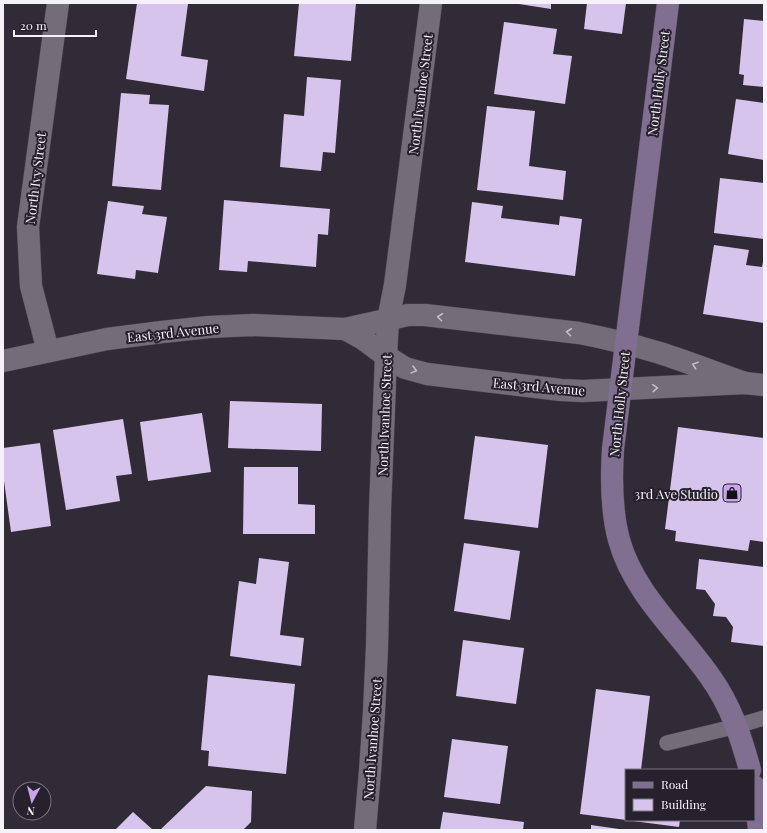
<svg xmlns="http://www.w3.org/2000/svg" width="767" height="833" font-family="'Playfair Display',serif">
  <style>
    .building { fill: #d7c4ec }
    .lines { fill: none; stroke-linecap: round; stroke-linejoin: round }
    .lane-casing { stroke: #4e4953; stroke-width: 16 }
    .street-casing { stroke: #4e4953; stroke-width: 23 }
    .secondary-casing { stroke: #4e4953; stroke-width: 23 }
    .lane { stroke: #736d7a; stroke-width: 15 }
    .street { stroke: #736d7a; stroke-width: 22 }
    .secondary { stroke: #806f91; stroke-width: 22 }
    .oneway { stroke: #c1bdc6 }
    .labels { text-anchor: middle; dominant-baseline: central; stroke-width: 4; stroke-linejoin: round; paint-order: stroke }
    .street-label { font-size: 13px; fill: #f5f2f9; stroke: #27212d }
    .poi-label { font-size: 13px; fill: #f5f2f9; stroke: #27212d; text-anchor: end }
  </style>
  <rect width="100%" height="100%" fill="#312b37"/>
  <g class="building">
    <polygon points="137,3 188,4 181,56 208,60 204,91 126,79"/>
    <polygon points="299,3 356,3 351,61 294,56"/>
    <polygon points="519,3 551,3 551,9 519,4"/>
    <polygon points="587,3 626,3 622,34 584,29"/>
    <polygon points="744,19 764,21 764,87 743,85 744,75 739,74"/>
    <polygon points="504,22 557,29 553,54 572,56 565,104 494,94"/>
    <polygon points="307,77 341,80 335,153 323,152 321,171 280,167 284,114 304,116"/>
    <polygon points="121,93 150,95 149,104 169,105 161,190 112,186"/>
    <polygon points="736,99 764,103 764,160 728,154"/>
    <polygon points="487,106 535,111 529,166 566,171 563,200 477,190"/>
    <polygon points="720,178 764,183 764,239 714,233"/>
    <polygon points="224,200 330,209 328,235 318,234 316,267 248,261 247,272 219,270"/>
    <polygon points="108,201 144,206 142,214 167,217 158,273 136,270 135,279 97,274"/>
    <polygon points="472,202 503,206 501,218 559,225 560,216 582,219 575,276 465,262"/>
    <polygon points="714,245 749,250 746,265 762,267 763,262 764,262 764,323 703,314"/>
    <polygon points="230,401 322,404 321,451 228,448"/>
    <polygon points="202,413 211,472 148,481 140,422"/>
    <polygon points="123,419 132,474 116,476 120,501 66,510 53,430"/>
    <polygon points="678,427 764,438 764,542 750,540 748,551 675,541 676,531 665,529"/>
    <polygon points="475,436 548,445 538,528 464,519"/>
    <polygon points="40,443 51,526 11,532 4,481 3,482 3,448"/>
    <polygon points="244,467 298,467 298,504 315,505 315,534 243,534"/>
    <polygon points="464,543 520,551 510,620 454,611"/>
    <polygon points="259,558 289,562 280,635 304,638 301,666 230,656 239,581 256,584"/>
    <polygon points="699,559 764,567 764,646 731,642 733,627 726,617 713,616 715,604 705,590 696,589"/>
    <polygon points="463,640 524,648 516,704 456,696"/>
    <polygon points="208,675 295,684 286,774 208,766 209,751 201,750"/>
    <polygon points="596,689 650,696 641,770 626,770 626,820 580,814"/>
    <polygon points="452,739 508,746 500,804 444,797"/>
    <polygon points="206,786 252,791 251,822 243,830 160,830"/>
    <polygon points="133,812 153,830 115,830"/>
    <polygon points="443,812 524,822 523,830 440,830"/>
    <polygon points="633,820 680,820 679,827 633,821"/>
    <polygon points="591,825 619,829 619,830 591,830"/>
  </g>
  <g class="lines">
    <g class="lane-casing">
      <polyline id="lane" points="667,743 737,726 764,718"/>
    </g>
    <g class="street-casing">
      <g id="street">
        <polyline points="345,329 363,339 386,356 405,368 427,374 561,390 583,391 745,383 764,385"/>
        <polyline points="48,351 31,286 28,227 58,3"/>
        <path d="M 3,361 L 107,339 L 162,332 L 209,327 L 253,325 L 345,329 L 408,315 L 425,315 L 579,333 C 606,338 633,345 660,353 C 688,362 716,373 745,383"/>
        <polyline points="365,830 370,771 374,712 377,647 380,510 386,356 388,320 395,285 431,3"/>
      </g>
    </g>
    <g class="secondary-casing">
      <g id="secondary">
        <path d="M 668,3 L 613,449 C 611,480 611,510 619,540 C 634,594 680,633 711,678 C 731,706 741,737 750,770"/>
        <polyline points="754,786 756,799 759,830"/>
      </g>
    </g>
    <use href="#lane" class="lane"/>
    <use href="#street" class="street"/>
    <use href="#secondary" class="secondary"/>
  </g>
  <defs><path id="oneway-chevron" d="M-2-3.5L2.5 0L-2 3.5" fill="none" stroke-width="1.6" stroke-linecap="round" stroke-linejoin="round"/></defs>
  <g class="oneway">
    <use href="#oneway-chevron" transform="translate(440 317) rotate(-173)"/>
    <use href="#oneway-chevron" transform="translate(569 332) rotate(-173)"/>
    <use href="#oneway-chevron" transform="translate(695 365) rotate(-161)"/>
    <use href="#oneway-chevron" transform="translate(414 370) rotate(15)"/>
    <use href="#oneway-chevron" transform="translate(655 388) rotate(-3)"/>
  </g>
  <defs>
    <g id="shop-square" transform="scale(1)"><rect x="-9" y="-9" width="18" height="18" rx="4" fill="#c9a5ee" stroke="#27212d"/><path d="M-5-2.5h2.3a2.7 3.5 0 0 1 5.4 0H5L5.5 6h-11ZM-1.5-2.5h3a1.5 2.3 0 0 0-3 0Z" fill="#111"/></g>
  </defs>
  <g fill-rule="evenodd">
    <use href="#shop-square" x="732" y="493"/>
  </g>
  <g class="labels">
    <g class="street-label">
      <text transform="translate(658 83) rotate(-83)">North Holly Street</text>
      <text transform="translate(420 94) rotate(-83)">North Ivanhoe Street</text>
      <text transform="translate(35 178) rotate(-83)">North Ivy Street</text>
      <text transform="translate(173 332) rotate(-6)">East 3rd Avenue</text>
      <text transform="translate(539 386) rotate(5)">East 3rd Avenue</text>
      <text transform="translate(619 404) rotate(-84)">North Holly Street</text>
      <text transform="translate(384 415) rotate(-88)">North Ivanhoe Street</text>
      <text transform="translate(372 739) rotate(-86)">North Ivanhoe Street</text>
    </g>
    <g class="poi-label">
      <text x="718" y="493">3rd Ave Studio</text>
    </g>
  </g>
  <rect width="767" height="833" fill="none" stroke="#f5f2f9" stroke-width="8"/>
  <rect x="625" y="769" width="130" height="52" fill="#27212d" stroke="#79757f"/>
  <rect x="633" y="782" width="20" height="6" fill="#806f91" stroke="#79757f"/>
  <text x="661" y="789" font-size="12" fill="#f5f2f9">Road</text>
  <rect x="633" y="799" width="20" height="12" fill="#d7c4ec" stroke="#79757f"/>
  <text x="661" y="809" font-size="12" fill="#f5f2f9">Building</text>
  <g transform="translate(32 801) rotate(187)"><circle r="19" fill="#27212d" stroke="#79757f"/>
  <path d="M0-3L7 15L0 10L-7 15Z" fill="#c9a5ee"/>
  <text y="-6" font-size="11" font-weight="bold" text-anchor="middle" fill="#f5f2f9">N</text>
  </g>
  <path d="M14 30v6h82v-6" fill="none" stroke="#f5f2f9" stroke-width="2"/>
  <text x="20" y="30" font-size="12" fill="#f5f2f9" stroke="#27212d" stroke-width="3" paint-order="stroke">20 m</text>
</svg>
